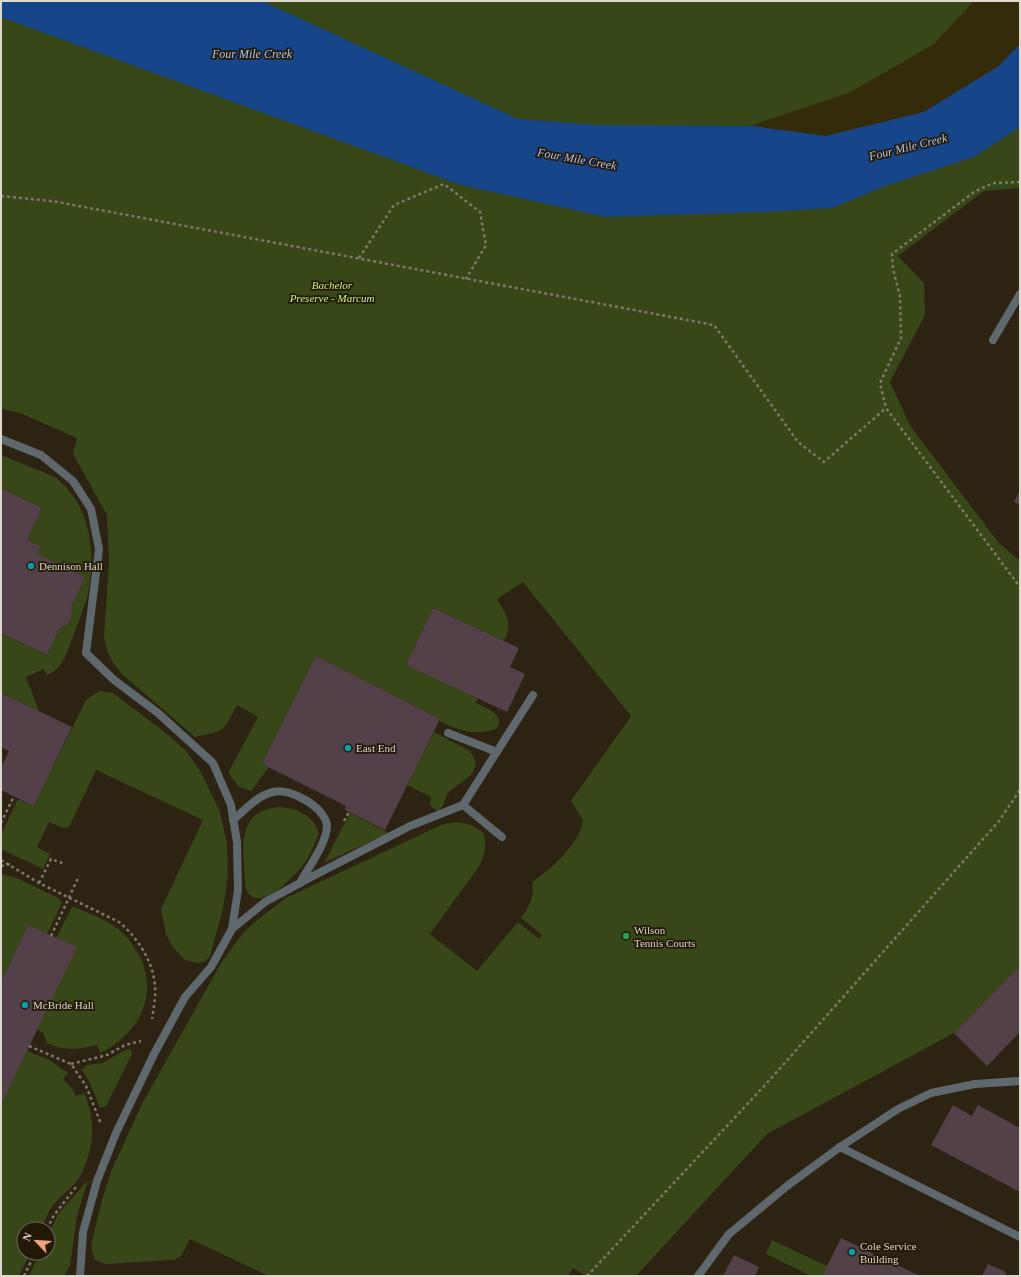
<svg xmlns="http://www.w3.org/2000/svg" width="1021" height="1277" font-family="Georgia,serif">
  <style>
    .green { fill: #374717 }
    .sand { fill: #332b0a }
    .water { fill: #17458a }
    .building { fill: #544049 }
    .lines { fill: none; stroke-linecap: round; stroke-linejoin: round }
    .path { stroke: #7f7769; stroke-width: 2.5; stroke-dasharray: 3 3; stroke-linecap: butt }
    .service { stroke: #5f686d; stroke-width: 8 }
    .culture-dot { fill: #0f9aa8; stroke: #231909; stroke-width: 1.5 }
    .leisure-dot { fill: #2e9e5b; stroke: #231909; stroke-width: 1.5 }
    .labels { text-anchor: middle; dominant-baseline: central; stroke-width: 3.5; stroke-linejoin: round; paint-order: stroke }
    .park-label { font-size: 11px; font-style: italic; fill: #caf57d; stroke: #231909 }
    .poi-label { font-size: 11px; fill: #dfd8ce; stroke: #231909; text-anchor: start }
    .water-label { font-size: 12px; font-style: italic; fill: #adc7ee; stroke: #231909 }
  </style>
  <rect width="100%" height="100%" fill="#2c2313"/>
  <g class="green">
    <path d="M 1,1 L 1020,1 L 1020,188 L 984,191 L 898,256 L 924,283 L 925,315 L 890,382 L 911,427 L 999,543 L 1020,561 L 1020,966 L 954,1033 L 767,1134 L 636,1276 L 586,1276 L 573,1268 L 568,1276 L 269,1276 L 190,1239 L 181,1256 L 174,1260 L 105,1264 L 94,1259 L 91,1245 L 102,1200 L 112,1169 L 142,1104 L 220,965 L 234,945 L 245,931 L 261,917 L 286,898 L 441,825 C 456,820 473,822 484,834 C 487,846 484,857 478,868 L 430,934 L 477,971 L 518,922 L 539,939 L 542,935 L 521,918 C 529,907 535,895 532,882 C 551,870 580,843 583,820 L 571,801 L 631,716 L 523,582 L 497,599 C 507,616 513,622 504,641 L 433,608 L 406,665 L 478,698 L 476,703 C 486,708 507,715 496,729 C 474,736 459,731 440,721 L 440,719 L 316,656 L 269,767 L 251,791 L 239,787 L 229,774 L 229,771 L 258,717 L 237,705 C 222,733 226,730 195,737 L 122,674 L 114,664 L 107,651 L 104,638 L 109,561 L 107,515 L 73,454 L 77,438 L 20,413 L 1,409 Z"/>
    <path d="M 1,455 L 55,477 C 89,503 96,548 89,588 C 87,603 79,619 74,634 C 68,649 64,669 47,675 L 44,669 L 26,677 L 39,711 L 1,693 L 1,633 L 47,655 L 60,628 L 68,624 L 72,615 L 71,606 L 37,554 L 41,546 L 27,540 L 42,508 L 1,488 Z"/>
    <polygon points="99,691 113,693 166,733 187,752 201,772 220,812 227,844 228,875 223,909 210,956 205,961 198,963 185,960 172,946 166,934 161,909 203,820 96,770 69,827 63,828 49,822 37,847 50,854 43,869 1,849 1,835 18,799 34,806 86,700"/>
    <path d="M 434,732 L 470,751 L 476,762 C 475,778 459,782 449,792 C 443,798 446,807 437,811 L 430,805 L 431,797 L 407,785 Z"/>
    <path d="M 279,807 C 297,808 313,815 319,833 C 316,841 309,857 304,864 C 294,876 257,918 245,887 C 245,854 232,811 279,807 Z"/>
    <polygon points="350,813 389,833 324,863"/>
    <polygon points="1,874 17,878 58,898 62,903 47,934 28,925 2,980"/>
    <path d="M 72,907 L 75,907 C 90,914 111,921 123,933 C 130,939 134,948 139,955 C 160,995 138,1035 100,1053 L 97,1045 C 78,1050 64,1051 47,1043 L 44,1034 L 37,1029 L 56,938 Z"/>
    <polygon points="127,1049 131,1050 132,1054 106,1106 100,1108 90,1083 82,1070 87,1065 103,1063"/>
    <path d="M 27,1051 L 48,1059 L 68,1073 L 63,1079 L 72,1089 L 76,1096 L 84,1093 C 97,1121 94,1151 79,1178 C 72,1189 59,1196 52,1207 C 47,1213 45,1222 41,1229 L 24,1229 L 24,1253 L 30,1253 L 19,1276 L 1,1276 L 1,1105 Z"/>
    <polygon points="88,1180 77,1216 70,1266 64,1276 29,1276 40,1253 48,1253 48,1236 58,1214"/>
    <polygon points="772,1240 827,1266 822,1276 811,1276 766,1254"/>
  </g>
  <polygon class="sand" points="974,1 1020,1 1020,44 999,66 924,112 826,136 750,126 849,93 934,44"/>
  <polygon class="water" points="1,1 262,1 518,119 597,125 750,126 826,136 924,112 999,66 1020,44 1020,127 974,157 888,185 832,208 763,212 606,217 461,185 1,17"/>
  <g class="building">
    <polygon points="3,489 42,508 27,540 41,546 37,554 85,577 71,606 72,615 68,624 60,628 47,655 1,633 1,493"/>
    <polygon points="1020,490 1020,505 1014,502"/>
    <polygon points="433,608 519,648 510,667 525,674 507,712 406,665"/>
    <polygon points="316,656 440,719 385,830 345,810 346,806 262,764"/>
    <polygon points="1,693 72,727 34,806 1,790 1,768 9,751 1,747"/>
    <polygon points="28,925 77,947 1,1105 1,982"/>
    <polygon points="1020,966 1020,1032 987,1066 954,1033"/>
    <polygon points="953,1105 972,1116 978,1105 1020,1128 1020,1192 931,1145"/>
    <polygon points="841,1238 920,1276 822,1276"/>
    <polygon points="734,1255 759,1267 755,1276 723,1276"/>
    <polygon points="988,1264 1006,1272 1005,1276 982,1276"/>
  </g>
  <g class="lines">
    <g class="path">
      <polyline points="1020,182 993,183 974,192 892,254 893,269 900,296 901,338 880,383 886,408 1020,587"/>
      <polyline points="1,196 52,201 714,325 798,442 824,462 886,408"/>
      <polyline points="359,258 394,205 444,184 480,212 486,245 466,279"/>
      <polyline points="344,821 349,812"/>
      <polyline points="1,823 14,796"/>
      <path d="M 1,860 L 39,883 L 119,922 C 135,935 151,958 154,979 C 157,992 154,1005 152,1019"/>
      <polyline points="1,866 10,864"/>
      <polyline points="39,883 51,859 65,864"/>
      <polyline points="51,936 79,876"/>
      <polyline points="29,1046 71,1064 86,1086 101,1124"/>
      <polyline points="71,1064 107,1055 125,1045 141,1041"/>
      <polyline points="47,1229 54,1215 76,1187"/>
      <polyline points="24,1276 35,1253"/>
      <polyline points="587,1276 767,1083 999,821 1020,790"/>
    </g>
    <g class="service">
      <polyline points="993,340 1020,294"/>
      <polyline points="1,439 41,455 73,481 91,509 99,549 86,653 114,680 158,713 213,763 231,805 237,842 238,890 232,929 211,967 185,997 154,1054 116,1133 97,1181 83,1232 80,1276"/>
      <polyline points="448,733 497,752"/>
      <polyline points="463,805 533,695"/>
      <path d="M 233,820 C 245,810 258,795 273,792 C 290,787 327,808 327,827 C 326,844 308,868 300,883"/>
      <polyline points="232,929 265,902 313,876 410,826 463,805 502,837"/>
      <polyline points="840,1147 1020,1237"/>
      <polyline points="698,1276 729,1234 787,1186 840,1147 898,1109 931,1093 975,1084 1020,1081"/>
    </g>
  </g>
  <g class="culture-dot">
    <circle cx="31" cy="566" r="4"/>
    <circle cx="348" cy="748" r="4"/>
    <circle cx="25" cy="1005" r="4"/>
    <circle cx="852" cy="1252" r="4"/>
  </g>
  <circle class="leisure-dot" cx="626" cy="936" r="4"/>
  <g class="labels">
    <g class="park-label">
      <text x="332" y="285">Bachelor<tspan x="332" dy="13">Preserve - Marcum</tspan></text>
    </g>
    <g class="poi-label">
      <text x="39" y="566">Dennison Hall</text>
      <text x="356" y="748">East End</text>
      <text x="634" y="930">Wilson<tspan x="634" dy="13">Tennis Courts</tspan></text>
      <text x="33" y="1005">McBride Hall</text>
      <text x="860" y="1246">Cole Service<tspan x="860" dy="13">Building</tspan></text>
    </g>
    <g class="water-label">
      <text x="252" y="54">Four Mile Creek</text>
      <text transform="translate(908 147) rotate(-14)">Four Mile Creek</text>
      <text transform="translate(577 159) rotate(10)">Four Mile Creek</text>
    </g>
  </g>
  <rect width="1021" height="1277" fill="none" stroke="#dfd8ce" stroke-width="4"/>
  <g transform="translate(36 1241) rotate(295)"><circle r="19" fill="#231909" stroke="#6e6558"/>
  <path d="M0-3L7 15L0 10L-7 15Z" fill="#f0a27a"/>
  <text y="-6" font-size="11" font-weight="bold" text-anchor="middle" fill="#dfd8ce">N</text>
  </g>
</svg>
